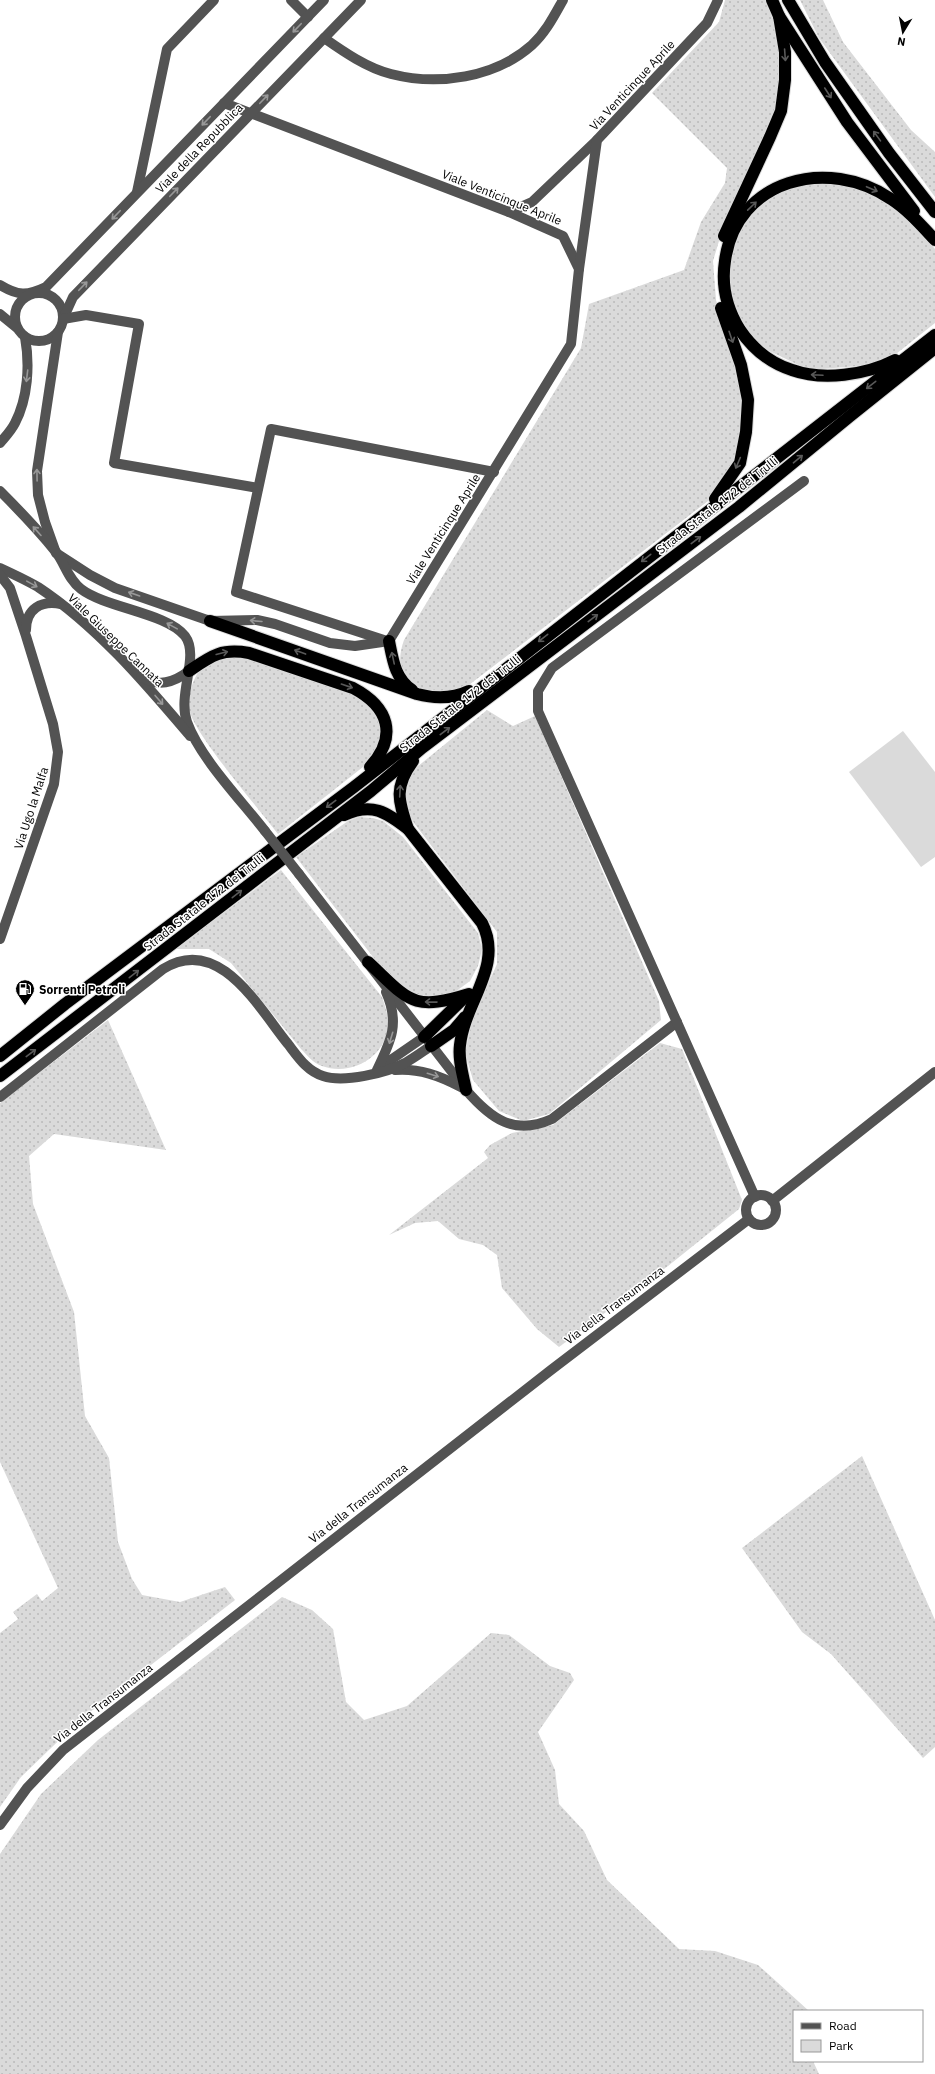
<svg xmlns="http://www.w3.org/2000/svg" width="935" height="2074" font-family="'IBM Plex Sans',sans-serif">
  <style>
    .grass { fill: url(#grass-dots) }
    .park { fill: #dadada }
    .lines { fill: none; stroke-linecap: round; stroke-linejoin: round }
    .highway-casing { stroke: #dbdbdb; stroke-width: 14 }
    .minor { stroke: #535353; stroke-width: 10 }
    .highway { stroke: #000; stroke-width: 12 }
    .minor-bridge { stroke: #535353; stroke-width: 10 }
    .oneway { stroke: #989898 }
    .oneway2 { stroke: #595959 }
    .labels { text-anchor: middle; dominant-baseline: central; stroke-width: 3; stroke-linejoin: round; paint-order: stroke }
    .street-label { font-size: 12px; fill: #000; stroke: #fff }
    .poi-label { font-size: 12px; font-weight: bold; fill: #000; stroke: #fff; text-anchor: start }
  </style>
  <defs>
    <pattern id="grass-dots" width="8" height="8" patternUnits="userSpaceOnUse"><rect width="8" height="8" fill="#dadada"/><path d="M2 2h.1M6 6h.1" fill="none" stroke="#b9b9b9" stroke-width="1.8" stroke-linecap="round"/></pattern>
  </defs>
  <rect width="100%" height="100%" fill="#fff"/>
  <g class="grass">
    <path d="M 725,0 L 765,0 L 775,23 L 783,71 L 775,117 L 722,231 L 713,261 L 716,300 L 745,398 L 744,436 L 734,469 L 712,498 L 465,688 C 459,690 451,694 444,693 C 409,692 392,673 404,640 L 581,348 L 589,304 L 684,270 L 701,222 L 725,183 L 727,168 L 652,93 L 719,22 Z"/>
    <polygon points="800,0 823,0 843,42 911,130 935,152 935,197 819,38"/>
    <polygon points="812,181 840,182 873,192 912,221 935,249 935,323 896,354 870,365 809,370 761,347 742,324 730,296 729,264 737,236 755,209 779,191"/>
    <path d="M 231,656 L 265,662 L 354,693 L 375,709 L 382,727 L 380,747 L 368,763 L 278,834 C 261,811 191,731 189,708 C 188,696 191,686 196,676 C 203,662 217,657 231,656 Z"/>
    <path d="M 487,710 L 513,726 L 535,716 L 659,1001 L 661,1020 L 549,1114 L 523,1121 L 499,1111 L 473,1080 L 465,1053 L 473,1017 L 497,964 L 497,932 L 414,823 C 402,802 402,786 417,767 Z"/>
    <polygon points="359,817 373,818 383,821 403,837 478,933 482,949 480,958 478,966 470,981 451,995 421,999 390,979 296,857 348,821"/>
    <path d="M 281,870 L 382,997 C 385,1006 388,1014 388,1023 C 388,1056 352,1077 322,1066 C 313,1063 307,1055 301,1049 L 231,963 L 209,949 L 175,949 Z"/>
    <polygon points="108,1020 166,1150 54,1134 29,1156 33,1204 74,1312 85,1416 109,1458 118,1542 132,1579 142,1595 180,1602 225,1587 235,1600 81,1719 21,1777 0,1807 0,1633 18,1619 13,1612 37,1594 42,1601 58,1588 0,1462 0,1103"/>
    <polygon points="660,1043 682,1049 742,1200 739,1209 668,1266 559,1347 537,1329 502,1288 497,1255 483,1245 459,1239 438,1221 415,1223 389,1235 488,1158 484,1152 490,1145 512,1133 553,1125"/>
    <polygon points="862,1456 935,1620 935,1747 923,1758 831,1654 802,1632 742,1548"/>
    <polygon points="282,1597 312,1610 333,1629 346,1702 364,1720 407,1706 491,1633 509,1635 550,1666 570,1673 574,1680 538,1732 555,1770 559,1804 584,1831 607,1880 679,1949 715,1951 758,1965 809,2011 794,2011 794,2061 813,2061 819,2074 0,2074 0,1854 41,1794 98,1740"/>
  </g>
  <polygon class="park" points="903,731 935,772 935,857 921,867 849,772"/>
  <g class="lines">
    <g class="highway-casing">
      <g id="highway">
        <polyline points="772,0 779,16 847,122 914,211"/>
        <polyline points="788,0 825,62 889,153 935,212"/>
        <polyline points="724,236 770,137 781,111 785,80 785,52 779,16"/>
        <path d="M 895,360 C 866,375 823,381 792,370 C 770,363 753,349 740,330 C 727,309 721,286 725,261 C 736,179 828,156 891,199 C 908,210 921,225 935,240"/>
        <polyline points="715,499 740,463 746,432 748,400 741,365 721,308"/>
        <path d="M 210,621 L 417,694 C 436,699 452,699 469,691"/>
        <path d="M 389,641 C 393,661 395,678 412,690"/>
        <path d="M 189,671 C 211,656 221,648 249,653 L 353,688 C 389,707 398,736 370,767"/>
        <path d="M 344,815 C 372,802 386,812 408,829 L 482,923 C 504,966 465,1001 460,1045 C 458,1060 463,1075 466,1090"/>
        <path d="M 408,829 C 398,800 394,787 413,761"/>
        <path d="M 368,962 C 409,1000 411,1012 469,994"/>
        <polyline points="424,1037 467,995"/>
        <polyline points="431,1046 454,1030 465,1017"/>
        <polyline points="0,1056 65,1004 354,787 935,335"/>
        <polyline points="0,1076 371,791 422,748 739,507 850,416 935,348"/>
      </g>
    </g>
    <g class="minor">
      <polyline points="291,0 308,17"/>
      <path d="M 324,38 C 344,52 367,68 391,74 C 438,86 495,78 532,45 C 546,32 554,16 563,0"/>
      <polyline points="224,103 509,212 563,236 579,269 571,344 389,641"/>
      <polyline points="137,192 167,49 214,0"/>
      <polyline points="509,212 532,202 597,140"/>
      <polyline points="579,269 597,140 707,23 718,0"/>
      <path d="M 0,285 C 18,296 27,296 46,287 L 324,0"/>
      <circle cx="39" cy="317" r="24"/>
      <polyline points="0,314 17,328"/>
      <polyline points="63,319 73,297 361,0"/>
      <polyline points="63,319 86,315 139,324 114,463 258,488"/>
      <polyline points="58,332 37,471 38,495 45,522 56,553 90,575 115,588 210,621 257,620 275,624 330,643 355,646 389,641"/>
      <path d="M 0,443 C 5,437 11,431 15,423 C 28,398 30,365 25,337"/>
      <path d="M 0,491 C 19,510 39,531 56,552 C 65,564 68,579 81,589 C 106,608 167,613 185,636 C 200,656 177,694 187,722 C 200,758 241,800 265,831"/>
      <path d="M 0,568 C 13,574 26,580 38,587 C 97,626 145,683 190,736"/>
      <polyline points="0,575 10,588 26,636 53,724 58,752 54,784 0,939"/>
      <path d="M 26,630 C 26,609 41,600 61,604"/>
      <polyline points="387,641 236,592 271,429 494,472"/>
      <path d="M 141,677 C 159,687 173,683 189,671"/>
      <path d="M 299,874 L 466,1090 C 491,1119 514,1136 552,1119 L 677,1022"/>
      <polyline points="379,1068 424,1037"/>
      <path d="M 377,1070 C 391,1041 400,1023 386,992"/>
      <path d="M 395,1070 C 419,1068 440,1076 461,1087"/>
      <path d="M 0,1097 L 163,969 C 219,934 258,1007 288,1044 C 298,1057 307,1071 323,1076 C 344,1083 386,1073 405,1063 C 414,1058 422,1052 431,1046"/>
      <circle cx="761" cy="1210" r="15"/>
      <polyline points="755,1197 538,711 538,691 552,668 804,481"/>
      <polyline points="772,1201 935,1072"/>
      <polyline points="0,1825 27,1788 63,1750 551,1370 749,1219"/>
    </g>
    <use href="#highway" class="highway"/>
    <polyline class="minor-bridge" points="265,831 299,874"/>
  </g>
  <defs><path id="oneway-shaft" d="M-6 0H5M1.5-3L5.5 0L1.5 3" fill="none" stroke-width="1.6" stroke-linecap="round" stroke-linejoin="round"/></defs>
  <g class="oneway">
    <use href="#oneway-shaft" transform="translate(297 28) rotate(134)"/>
    <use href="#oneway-shaft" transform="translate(264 99) rotate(-46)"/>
    <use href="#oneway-shaft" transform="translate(206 121) rotate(134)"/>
    <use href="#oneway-shaft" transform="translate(174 192) rotate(-46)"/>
    <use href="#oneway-shaft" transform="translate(116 215) rotate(134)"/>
    <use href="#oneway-shaft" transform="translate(83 286) rotate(-46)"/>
    <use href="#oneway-shaft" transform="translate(27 376) rotate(97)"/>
    <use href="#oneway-shaft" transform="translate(37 475) rotate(-91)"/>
    <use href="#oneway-shaft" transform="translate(37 531) rotate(-132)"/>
    <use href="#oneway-shaft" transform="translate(32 584) rotate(29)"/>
    <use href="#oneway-shaft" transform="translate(134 594) rotate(-161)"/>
    <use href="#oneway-shaft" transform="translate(256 621) rotate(-175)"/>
    <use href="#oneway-shaft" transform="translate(172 626) rotate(-151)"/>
    <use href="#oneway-shaft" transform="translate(159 700) rotate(49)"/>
    <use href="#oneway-shaft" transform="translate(391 1038) rotate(107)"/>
    <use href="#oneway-shaft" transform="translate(433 1075) rotate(17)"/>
  </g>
  <g class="oneway2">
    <use href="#oneway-shaft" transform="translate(785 55) rotate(86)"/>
    <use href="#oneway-shaft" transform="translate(828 93) rotate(57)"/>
    <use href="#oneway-shaft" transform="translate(877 136) rotate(-126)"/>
    <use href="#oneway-shaft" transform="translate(872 189) rotate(23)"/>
    <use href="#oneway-shaft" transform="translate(752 206) rotate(-44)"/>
    <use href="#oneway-shaft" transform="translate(731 337) rotate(71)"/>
    <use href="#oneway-shaft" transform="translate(817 375) rotate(-177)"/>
    <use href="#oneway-shaft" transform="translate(871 385) rotate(142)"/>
    <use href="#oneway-shaft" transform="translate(798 459) rotate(-40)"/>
    <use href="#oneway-shaft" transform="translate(738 463) rotate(113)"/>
    <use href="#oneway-shaft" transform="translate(696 540) rotate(-37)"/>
    <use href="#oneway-shaft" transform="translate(646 558) rotate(142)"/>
    <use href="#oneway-shaft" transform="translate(593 618) rotate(-37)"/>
    <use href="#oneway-shaft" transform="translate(543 638) rotate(142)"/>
    <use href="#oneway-shaft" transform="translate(300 652) rotate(-160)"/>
    <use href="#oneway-shaft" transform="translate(222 653) rotate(-14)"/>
    <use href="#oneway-shaft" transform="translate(393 658) rotate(-102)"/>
    <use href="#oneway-shaft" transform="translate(347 686) rotate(19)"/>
    <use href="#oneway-shaft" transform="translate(445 731) rotate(-37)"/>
    <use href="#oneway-shaft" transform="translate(400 791) rotate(-87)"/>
    <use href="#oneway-shaft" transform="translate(331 804) rotate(143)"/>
    <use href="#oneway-shaft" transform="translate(237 894) rotate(-38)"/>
    <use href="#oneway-shaft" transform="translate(134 974) rotate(-38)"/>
    <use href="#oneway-shaft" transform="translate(431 1002) rotate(-179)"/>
    <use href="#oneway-shaft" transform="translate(31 1053) rotate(-37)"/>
  </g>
  <defs>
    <g id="fuel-pin" transform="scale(1)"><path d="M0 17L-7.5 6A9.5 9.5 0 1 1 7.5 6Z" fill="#000" stroke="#fff"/><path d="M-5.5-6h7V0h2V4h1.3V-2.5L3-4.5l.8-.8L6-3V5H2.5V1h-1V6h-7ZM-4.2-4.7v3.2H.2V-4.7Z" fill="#fff"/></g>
  </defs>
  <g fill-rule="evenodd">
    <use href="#fuel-pin" x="25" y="989"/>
  </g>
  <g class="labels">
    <g class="street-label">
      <text transform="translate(632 85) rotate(-47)">Via Venticinque Aprile</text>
      <text transform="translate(199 148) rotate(-46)">Viale della Repubblica</text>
      <text transform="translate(502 197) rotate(22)">Viale Venticinque Aprile</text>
      <text transform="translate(717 505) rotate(-38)">Strada Statale 172 dei Trulli</text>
      <text transform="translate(443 529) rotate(-58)">Viale Venticinque Aprile</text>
      <text transform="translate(116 640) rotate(44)">Viale Giuseppe Cannata</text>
      <text transform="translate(460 703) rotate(-38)">Strada Statale 172 dei Trulli</text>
      <text transform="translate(31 808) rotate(-72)">Via Ugo la Malfa</text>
      <text transform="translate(204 902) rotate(-38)">Strada Statale 172 dei Trulli</text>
      <text transform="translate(614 1305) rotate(-37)">Via della Transumanza</text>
      <text transform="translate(358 1503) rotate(-38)">Via della Transumanza</text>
      <text transform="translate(103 1703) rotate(-38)">Via della Transumanza</text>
    </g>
    <g class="poi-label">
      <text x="39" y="989">Sorrenti Petroli</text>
    </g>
  </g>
  <rect x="793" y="2010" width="130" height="52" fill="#ffffff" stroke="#999999"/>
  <rect x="801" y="2023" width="20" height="6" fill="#535353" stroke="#999999"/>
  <text x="829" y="2030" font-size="12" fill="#000000">Road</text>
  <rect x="801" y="2040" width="20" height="12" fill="#dadada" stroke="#999999"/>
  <text x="829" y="2050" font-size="12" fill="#000000">Park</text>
  <g transform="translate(903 32) rotate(190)" stroke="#ffffff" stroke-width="3" paint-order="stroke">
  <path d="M0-3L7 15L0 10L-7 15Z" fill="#000000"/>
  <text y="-6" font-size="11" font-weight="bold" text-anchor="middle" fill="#000000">N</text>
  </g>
</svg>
